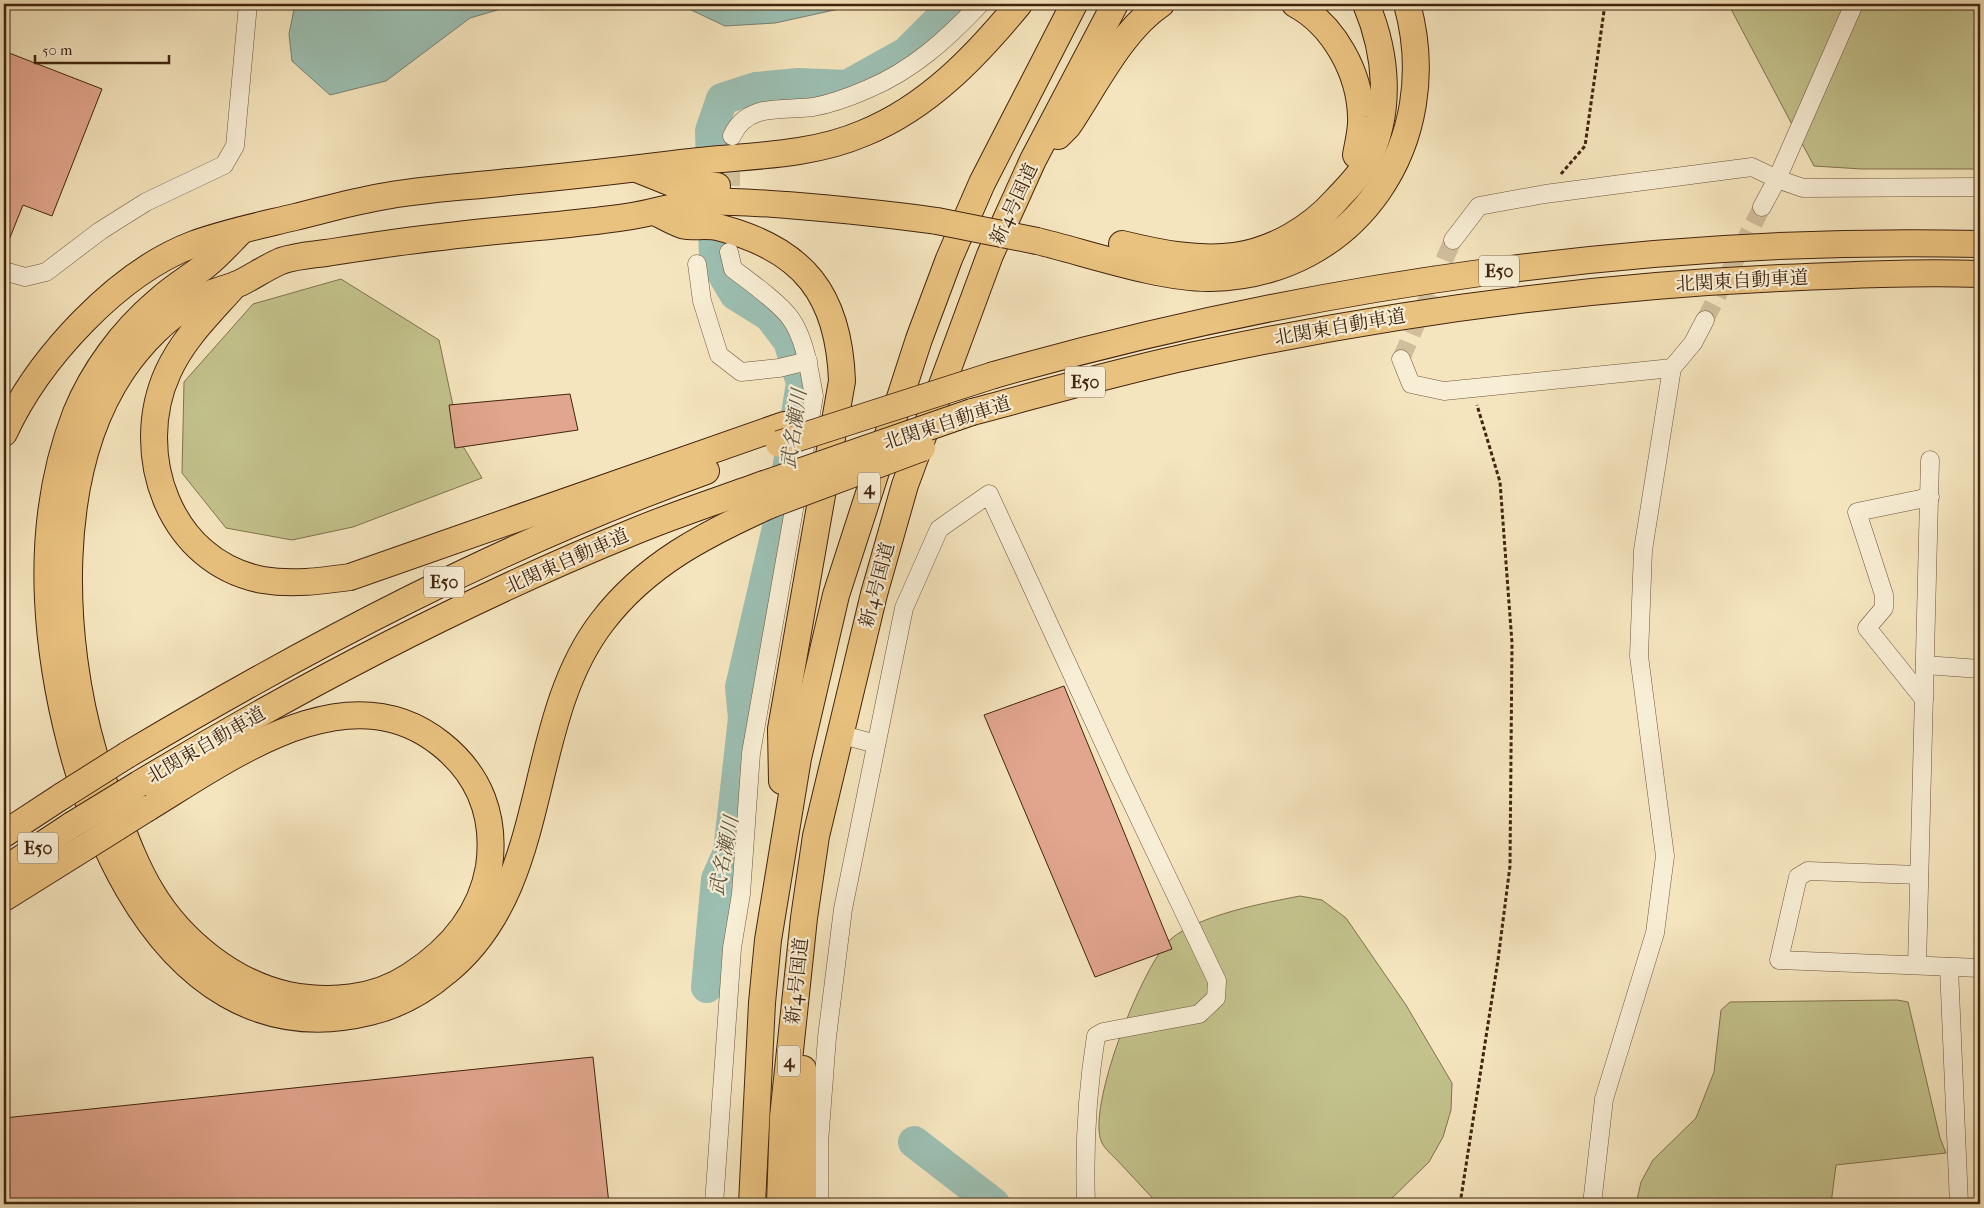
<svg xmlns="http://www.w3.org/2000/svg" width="1984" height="1208" font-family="'IM FELL French Canon','Noto Serif JP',serif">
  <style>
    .green { fill: #c3c28c; stroke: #82734d }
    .water { fill: #9cbfb2; stroke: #788170 }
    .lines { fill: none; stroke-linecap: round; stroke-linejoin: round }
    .river { stroke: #9cbfb2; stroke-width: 32 }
    .building { fill: #e2a68e; stroke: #41240e }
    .minor-tunnel { stroke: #d1be9b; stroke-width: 18; stroke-dasharray: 18 9; stroke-linecap: butt }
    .minor-casing { stroke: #6e543a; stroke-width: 19 }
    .highway-casing { stroke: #41240e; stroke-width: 28 }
    .path { stroke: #41240e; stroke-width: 3; stroke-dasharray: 4 2.5; stroke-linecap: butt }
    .minor { stroke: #f8eed5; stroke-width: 18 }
    .highway { stroke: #eac27f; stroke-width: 26 }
    .highway-bridge-casing { stroke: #41240e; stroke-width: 28; stroke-linecap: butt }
    .highway-bridge { stroke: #eac27f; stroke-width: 26 }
    .labels { text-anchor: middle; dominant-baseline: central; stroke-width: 4.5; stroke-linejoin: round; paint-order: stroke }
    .shield { fill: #f8eed5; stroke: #78614a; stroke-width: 1 }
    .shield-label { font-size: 18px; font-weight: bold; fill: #41240e }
    .street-label { font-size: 19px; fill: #41240e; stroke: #f8eed5 }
    .water-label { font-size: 20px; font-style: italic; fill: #5c523f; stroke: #f8eed5 }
  </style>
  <rect width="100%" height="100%" fill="#f5e5be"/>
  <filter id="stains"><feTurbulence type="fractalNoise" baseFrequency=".004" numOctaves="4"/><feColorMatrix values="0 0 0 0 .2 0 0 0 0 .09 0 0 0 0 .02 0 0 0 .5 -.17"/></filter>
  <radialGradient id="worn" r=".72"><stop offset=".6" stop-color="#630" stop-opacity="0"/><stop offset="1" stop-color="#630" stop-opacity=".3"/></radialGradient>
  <g class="green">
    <polygon points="1731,4 1980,4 1980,169 1862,169 1814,166 1732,11"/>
    <polygon points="341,279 439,340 461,443 482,478 353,527 292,540 226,528 182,473 184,382 253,304"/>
    <path d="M 1300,896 L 1322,900 L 1346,918 L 1406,1005 L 1452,1083 L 1451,1110 L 1443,1137 L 1429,1162 L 1386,1204 L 1158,1204 C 1144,1189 1131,1175 1117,1160 C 1112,1155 1105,1149 1102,1143 C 1085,1110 1143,963 1171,939 C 1199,915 1264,903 1300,896 Z"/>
    <polygon points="1897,1000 1908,1002 1940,1138 1946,1153 1836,1165 1831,1204 1636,1204 1641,1182 1653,1160 1696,1118 1714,1072 1721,1010 1730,1002"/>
  </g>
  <g class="water">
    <polygon points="295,4 518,4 470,18 386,81 330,95 292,61 289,34"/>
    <polygon points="668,4 843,4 839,9 775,23 725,26 689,9"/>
  </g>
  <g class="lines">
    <g class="river">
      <polyline points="707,987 717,879 729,852 744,718 741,687 780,519 802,383 789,341 770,316 735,294 715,260 711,131 722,99 756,88 799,84 847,86 906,53 955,4"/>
      <polyline points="914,1142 994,1204"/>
    </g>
  </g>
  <g class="building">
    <polygon points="4,51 102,89 52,216 23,205 5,250"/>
    <polygon points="570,394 578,430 455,448 449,405"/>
    <polygon points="1064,686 1172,949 1095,977 984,715"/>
    <polygon points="593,1057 609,1204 4,1204 4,1118"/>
  </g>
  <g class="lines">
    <g class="minor-tunnel">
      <polyline points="729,240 732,149"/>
      <polyline points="1705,320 1762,207"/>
      <polyline points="1401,359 1453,240"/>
    </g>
    <g class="minor-casing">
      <g id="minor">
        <path d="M 732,136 C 747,102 784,111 813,107 C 830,104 852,96 868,89 C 913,70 947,39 980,4"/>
        <polyline points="1762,207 1777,179 1854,4"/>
        <polyline points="1453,240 1479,206 1545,194 1752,167 1777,179 1803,188 1980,187"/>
        <polyline points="697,264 702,301 719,355 741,372 779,368 808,361"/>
        <polyline points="4,271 25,277 46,272 100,231 146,202 224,165 235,146 248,4"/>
        <polyline points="1401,359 1411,384 1444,391 1672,368"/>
        <polyline points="1925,665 1980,669"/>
        <polyline points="1924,699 1867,628 1884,608 1884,595 1857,512 1930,497"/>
        <polyline points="839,734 876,744"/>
        <polyline points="1919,875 1808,871 1798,877 1779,960 1980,968"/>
        <polyline points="1917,965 1930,460"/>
        <polyline points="1949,967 1959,1204"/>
        <path d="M 714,1204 L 732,948 L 741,894 L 751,753 L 814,396 C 809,371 806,341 791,319 C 780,303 749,281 733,269 L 729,252"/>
        <path d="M 819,1204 L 819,1143 L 827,1037 L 843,909 L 904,608 L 939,529 L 989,494 L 1120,778 L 1217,981 L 1216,998 L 1199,1014 L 1103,1032 L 1096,1036 C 1087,1092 1084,1148 1086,1204"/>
        <polyline points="1592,1204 1604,1099 1655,933 1665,856 1639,656 1643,550 1672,368 1693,343 1705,320"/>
      </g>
    </g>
    <g class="highway-casing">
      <g id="highway">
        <path d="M 1295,4 C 1334,25 1360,73 1361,117 C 1362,129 1358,143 1356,155"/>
        <path d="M 1058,136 L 1068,126 C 1095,86 1121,31 1161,4"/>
        <polyline points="639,170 679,186 717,186"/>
        <path d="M 655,212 C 663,216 673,222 682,225 C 695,228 708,224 721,228 C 804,250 839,295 842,381 L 781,729 L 782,781"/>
        <path d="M 242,230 C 230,242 219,255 205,266 C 189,278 172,288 157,302 C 123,331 93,371 76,413 C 53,472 45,537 48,600 C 56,767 147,1067 370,1012 C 399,1005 424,991 446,972 C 553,886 523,725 602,622 C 646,564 706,534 770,505"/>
        <path d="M 1037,241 C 1087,253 1161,279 1211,278 C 1357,275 1445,141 1407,4"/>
        <path d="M 1122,244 C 1159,253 1197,261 1235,256 C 1274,250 1310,229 1336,200 C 1346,189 1360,176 1367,162 C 1392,111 1387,54 1366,4"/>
        <path d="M 232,288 C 208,315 183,339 168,372 C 131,453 169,563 263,580 C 292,585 321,581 350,577 L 784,425"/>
        <path d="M 994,375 C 1310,285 1651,236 1980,244"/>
        <path d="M 972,412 C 1048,392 1123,370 1200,354 C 1391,313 1585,287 1780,278 C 1847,275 1914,272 1980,274"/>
        <path d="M 4,433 C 38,359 117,273 194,244 C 227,232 262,225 295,217 C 324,210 352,202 380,197 C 422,189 466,187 508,182 C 566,177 623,170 681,163 C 743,155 806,158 864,133 C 928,107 976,56 1019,4"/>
        <path d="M 127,755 C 312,645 503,544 706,471"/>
        <path d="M 139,784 C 298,688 461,602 633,532 C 676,514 720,500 764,484"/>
        <path d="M 146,809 C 230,758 348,669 441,744 C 480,775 496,817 489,867 C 481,914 450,950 410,976 C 374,1000 329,1003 288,995 C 233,983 181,941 152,893 C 136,867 125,837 114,808 C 107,790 99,772 94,754 C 60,639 53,474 122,371 C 140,344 167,316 197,300 C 210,292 226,289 240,283 C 254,276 267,267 281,261 C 295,256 311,255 326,253 C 365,247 403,241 441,237 C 495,230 549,227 603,220 C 622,218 641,215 660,210 C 671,208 683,204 694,203 C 724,200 756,203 787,205 C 837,209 887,214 937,221"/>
        <polyline points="4,834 62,796"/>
        <polyline points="4,870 72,825"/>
        <polyline points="4,898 84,848"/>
        <polyline points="752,1204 762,1003 768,940 798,758 836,595 919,339 949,259 982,183 1074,4"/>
        <polyline points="780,1204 783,1117 804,918 816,836 874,594 905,485 990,255 1033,160 1115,4"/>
        <polyline points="803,1204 803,1069"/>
      </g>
    </g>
    <g class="path">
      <polyline points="1561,174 1585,146 1605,4"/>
      <polyline points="1460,1204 1498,960 1510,866 1512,643 1500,482 1477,405"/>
    </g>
    <use href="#minor" class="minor"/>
    <use href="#highway" class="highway"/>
    <g class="highway-bridge-casing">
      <g id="highway-bridge">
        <polyline points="937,221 1037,241"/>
        <polyline points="779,444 994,375"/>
        <polyline points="764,484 972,412"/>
        <polyline points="770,505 922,448"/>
        <polyline points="62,796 127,755"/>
        <polyline points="72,825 139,784"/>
        <polyline points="84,848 146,809"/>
      </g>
    </g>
    <use href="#highway-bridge" class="highway-bridge"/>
  </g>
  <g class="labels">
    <g class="shield">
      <rect x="1479" y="255.5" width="40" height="31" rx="4"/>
      <rect x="1065" y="366.5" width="40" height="31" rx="4"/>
      <rect x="858" y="472.5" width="22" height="31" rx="4"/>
      <rect x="424" y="566.5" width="40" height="31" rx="4"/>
      <rect x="18" y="832.5" width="40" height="31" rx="4"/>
      <rect x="778" y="1045.5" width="22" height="31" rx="4"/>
    </g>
    <g class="shield-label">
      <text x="1499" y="271">E50</text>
      <text x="1085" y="382">E50</text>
      <text x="869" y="488">4</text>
      <text x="444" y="582">E50</text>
      <text x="38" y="848">E50</text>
      <text x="789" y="1061">4</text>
    </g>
    <g class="street-label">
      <text transform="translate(1014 204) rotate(-65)">新4号国道</text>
      <text transform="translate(1742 281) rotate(-3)">北関東自動車道</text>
      <text transform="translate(1340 327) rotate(-10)">北関東自動車道</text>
      <text transform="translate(947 423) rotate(-18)">北関東自動車道</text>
      <text transform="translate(567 561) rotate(-24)">北関東自動車道</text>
      <text transform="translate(877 585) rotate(-75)">新4号国道</text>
      <text transform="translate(206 745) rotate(-30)">北関東自動車道</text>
      <text transform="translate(797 981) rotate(-84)">新4号国道</text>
    </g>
    <g class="water-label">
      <text transform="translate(794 429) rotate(-82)">武名瀬川</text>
      <text transform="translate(724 856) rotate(-79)">武名瀬川</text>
    </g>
  </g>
  <rect width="1984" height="1208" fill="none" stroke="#f5e5be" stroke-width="20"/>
  <rect x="5" y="5" width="1974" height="1198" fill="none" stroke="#41240e" stroke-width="2.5"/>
  <rect x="10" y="10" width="1964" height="1188" fill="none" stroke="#41240e"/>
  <path d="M35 55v8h134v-8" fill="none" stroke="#41240e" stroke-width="2.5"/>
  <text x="42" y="55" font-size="15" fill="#41240e" stroke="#f8eed5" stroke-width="4" paint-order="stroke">50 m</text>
  <rect width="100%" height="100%" filter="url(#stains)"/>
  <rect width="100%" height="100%" fill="url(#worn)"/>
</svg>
